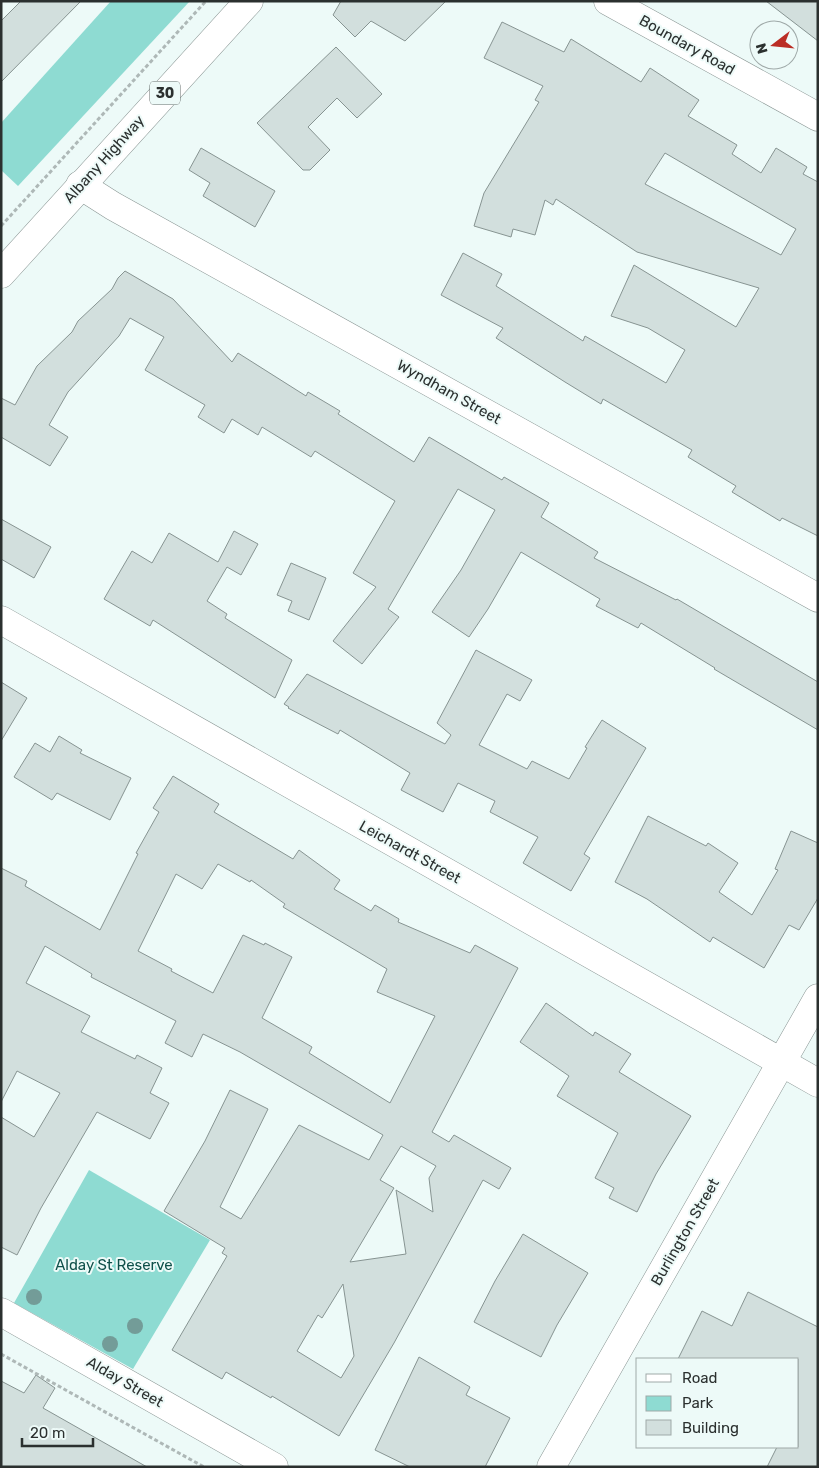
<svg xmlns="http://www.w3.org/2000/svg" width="819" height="1468" font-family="Rubik,sans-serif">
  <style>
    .green { fill: #8edbd2 }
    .building { fill: #d2dfdd; stroke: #879492; fill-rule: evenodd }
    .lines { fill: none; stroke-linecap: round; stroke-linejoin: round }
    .minor-casing { stroke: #899593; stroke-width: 29 }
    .highway-casing { stroke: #899593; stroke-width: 29 }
    .path { stroke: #aeb8b7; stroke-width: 3; stroke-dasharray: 4 2.5; stroke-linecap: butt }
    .minor { stroke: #fff; stroke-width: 28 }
    .highway { stroke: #fff; stroke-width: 28 }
    .tree { fill: #739c98 }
    .labels { text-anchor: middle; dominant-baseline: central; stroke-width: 4; stroke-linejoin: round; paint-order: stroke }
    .shield { fill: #edfaf8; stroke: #656d6b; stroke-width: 1 }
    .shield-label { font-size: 14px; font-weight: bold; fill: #2b302f }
    .street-label { font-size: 15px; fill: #2b302f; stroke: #edfaf8 }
    .park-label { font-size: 15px; fill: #0f504a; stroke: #edfaf8 }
  </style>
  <rect width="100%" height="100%" fill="#edfaf8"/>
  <g class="green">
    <polygon points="111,1 190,1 18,186 1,170 1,123"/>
    <polygon points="89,1170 210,1240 133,1369 14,1303"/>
  </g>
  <g class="building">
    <polygon points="21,1 81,1 1,82 1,21"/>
    <polygon points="341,1 446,1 405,41 371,21 355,37 333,15"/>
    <polygon points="766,1 818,1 818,41"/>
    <path d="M 502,22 L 564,52 L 571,39 L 641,82 L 650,68 L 699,100 L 688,116 L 737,145 L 732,154 L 761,173 L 776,148 L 807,167 L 803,174 L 818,182 L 818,536 L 782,518 L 780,521 L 732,492 L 736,486 L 688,457 L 692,450 L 603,399 L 601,404 L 565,382 L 496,338 L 503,328 L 441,295 L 463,253 L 502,274 L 496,286 L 583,341 L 585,336 L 666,383 L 685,350 L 648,328 L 611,316 L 634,265 L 736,327 L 759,288 L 637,252 L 556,199 L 553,205 L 545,200 L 535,235 L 513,229 L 511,237 L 474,226 L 484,193 L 539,102 L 535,100 L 543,86 L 484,58 ZM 665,153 L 796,229 L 781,255 L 645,184 Z"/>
    <polygon points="336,47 382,94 357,118 337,98 308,127 330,150 310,170 303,170 257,123"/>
    <polygon points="201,148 275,191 255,227 203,196 210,183 189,170"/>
    <polygon points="125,271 173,299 232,362 238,353 306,396 308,392 340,411 338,414 414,462 429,437 502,480 504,477 549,503 541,517 598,552 594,558 676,600 677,599 818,682 818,730 714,669 715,668 641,623 638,628 596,606 600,599 521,552 488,609 469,637 432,612 461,570 495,510 458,489 388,609 399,617 362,664 333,641 376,587 353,573 395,501 315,451 311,457 262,427 258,435 232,419 224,433 198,417 205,405 145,370 164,337 130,318 119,336 68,392 49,425 68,437 50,466 1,437 1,398 15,405 37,366 72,332 78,321 112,289 118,278"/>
    <polygon points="1,519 51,547 34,578 1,559"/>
    <polygon points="234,531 258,544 241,575 227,567 207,601 227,614 225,618 292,660 275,698 153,620 150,626 104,599 132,551 152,563 169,533 218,562"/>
    <polygon points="291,563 326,578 309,620 288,611 292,601 277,595"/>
    <polygon points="476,650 532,680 520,701 507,694 479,745 527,769 532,761 569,779 587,748 585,747 602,720 646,748 584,854 590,858 571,891 523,863 538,837 490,812 495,801 458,783 443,812 401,790 410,773 340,730 338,734 288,708 289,707 284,704 307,674 445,744 451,735 437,723"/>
    <polygon points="1,682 27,698 1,741"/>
    <polygon points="59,736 82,750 80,753 131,778 110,820 57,793 52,800 14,777 35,743 50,752"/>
    <path d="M 173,776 L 219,804 L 214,812 L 293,859 L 299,850 L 340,880 L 334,889 L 371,911 L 375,905 L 399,919 L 398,922 L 470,953 L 475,945 L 518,968 L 432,1132 L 449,1142 L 454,1135 L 511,1168 L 499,1189 L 483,1180 L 394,1343 L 339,1436 L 272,1396 L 271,1398 L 226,1372 L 222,1379 L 172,1350 L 227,1256 L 222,1253 L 225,1248 L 164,1211 L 205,1141 L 230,1090 L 268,1109 L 220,1207 L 241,1219 L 299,1125 L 369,1160 L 383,1135 L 240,1052 L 203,1034 L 192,1057 L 165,1043 L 176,1021 L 91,977 L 92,974 L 45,946 L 26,983 L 90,1016 L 81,1032 L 135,1059 L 137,1055 L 162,1068 L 150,1093 L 169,1103 L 150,1139 L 97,1112 L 41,1208 L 17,1255 L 1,1247 L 1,1117 L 34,1137 L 60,1093 L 17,1071 L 1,1102 L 1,868 L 27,881 L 25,886 L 100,930 L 138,854 L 136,853 L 159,812 L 153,808 ZM 218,864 L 250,882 L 251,880 L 285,904 L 283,907 L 387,969 L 377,992 L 435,1016 L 390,1103 L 309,1053 L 312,1047 L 262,1018 L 292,957 L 265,943 L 264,945 L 243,935 L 213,993 L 171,971 L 172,969 L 138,951 L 176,874 L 202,889 ZM 401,1146 L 436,1166 L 429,1178 L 433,1212 L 396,1190 L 406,1254 L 350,1262 L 394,1188 L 380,1180 ZM 343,1284 L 354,1356 L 341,1378 L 297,1351 L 318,1315 L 322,1318 Z"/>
    <polygon points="648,816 706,846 708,843 738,863 719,892 752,915 778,870 775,869 791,831 818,843 818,898 799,930 789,925 764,968 713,937 710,942 647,899 615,882"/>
    <polygon points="546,1003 593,1036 595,1032 631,1054 619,1072 691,1116 656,1174 637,1212 609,1198 614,1188 595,1178 618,1133 557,1096 569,1076 520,1042"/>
    <polygon points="523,1234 588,1273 557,1325 541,1357 474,1322 495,1281"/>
    <polygon points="748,1292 818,1327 818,1467 767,1467 777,1447 798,1447 798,1359 678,1359 702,1311 732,1326"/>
    <polygon points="419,1357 470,1387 466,1395 510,1418 485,1467 410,1467 375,1450"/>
    <polygon points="36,1375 55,1388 43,1408 147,1467 1,1467 1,1381 24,1393"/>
  </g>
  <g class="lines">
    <g class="minor-casing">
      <g id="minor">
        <polyline points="608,1 818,117"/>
        <polyline points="80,185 113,206 818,598"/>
        <polyline points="1,620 818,1083"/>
        <polyline points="1,1312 274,1467"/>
        <polyline points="551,1467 818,998"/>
      </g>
    </g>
    <g class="highway-casing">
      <polyline id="highway" points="1,274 249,1"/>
    </g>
    <g class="path">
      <polyline points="1,226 206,1"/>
      <polyline points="1,1354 204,1467"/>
    </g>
    <use href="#minor" class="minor"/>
    <use href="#highway" class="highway"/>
  </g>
  <g class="tree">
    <circle cx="34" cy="1297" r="8"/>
    <circle cx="135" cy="1326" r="8"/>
    <circle cx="110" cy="1344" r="8"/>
  </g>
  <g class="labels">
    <rect class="shield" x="150" y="81.5" width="30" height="23" rx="4"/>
    <g class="shield-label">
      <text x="165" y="93">30</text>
    </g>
    <g class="street-label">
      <text transform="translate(687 45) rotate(29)">Boundary Road</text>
      <text transform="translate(104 159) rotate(-48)">Albany Highway</text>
      <text transform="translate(449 392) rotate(29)">Wyndham Street</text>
      <text transform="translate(410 852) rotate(29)">Leichardt Street</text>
      <text transform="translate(685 1232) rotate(-60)">Burlington Street</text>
      <text transform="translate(125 1382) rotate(30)">Alday Street</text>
    </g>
    <g class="park-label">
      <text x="114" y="1265">Alday St Reserve</text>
    </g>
  </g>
  <rect width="819" height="1468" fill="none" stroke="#2b302f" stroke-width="5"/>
  <rect x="636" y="1358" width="162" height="90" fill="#edfaf8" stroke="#9fa9a8"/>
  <rect x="646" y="1374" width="25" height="8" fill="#ffffff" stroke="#9fa9a8"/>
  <text x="682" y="1383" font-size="15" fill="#2b302f">Road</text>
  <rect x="646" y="1396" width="25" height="15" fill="#8edbd2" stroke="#9fa9a8"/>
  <text x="682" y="1408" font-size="15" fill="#2b302f">Park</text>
  <rect x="646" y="1420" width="25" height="15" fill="#d2dfdd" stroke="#9fa9a8"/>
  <text x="682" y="1433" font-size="15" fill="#2b302f">Building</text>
  <g transform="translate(774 45) rotate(254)"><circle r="24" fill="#edfaf8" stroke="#9fa9a8"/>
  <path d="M0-4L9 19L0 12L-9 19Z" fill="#bb2d25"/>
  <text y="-8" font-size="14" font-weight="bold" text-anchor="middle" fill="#2b302f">N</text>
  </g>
  <path d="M22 1438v8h71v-8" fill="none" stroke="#2b302f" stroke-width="2.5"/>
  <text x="30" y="1438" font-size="15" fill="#2b302f" stroke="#edfaf8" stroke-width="4" paint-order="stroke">20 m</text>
</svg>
